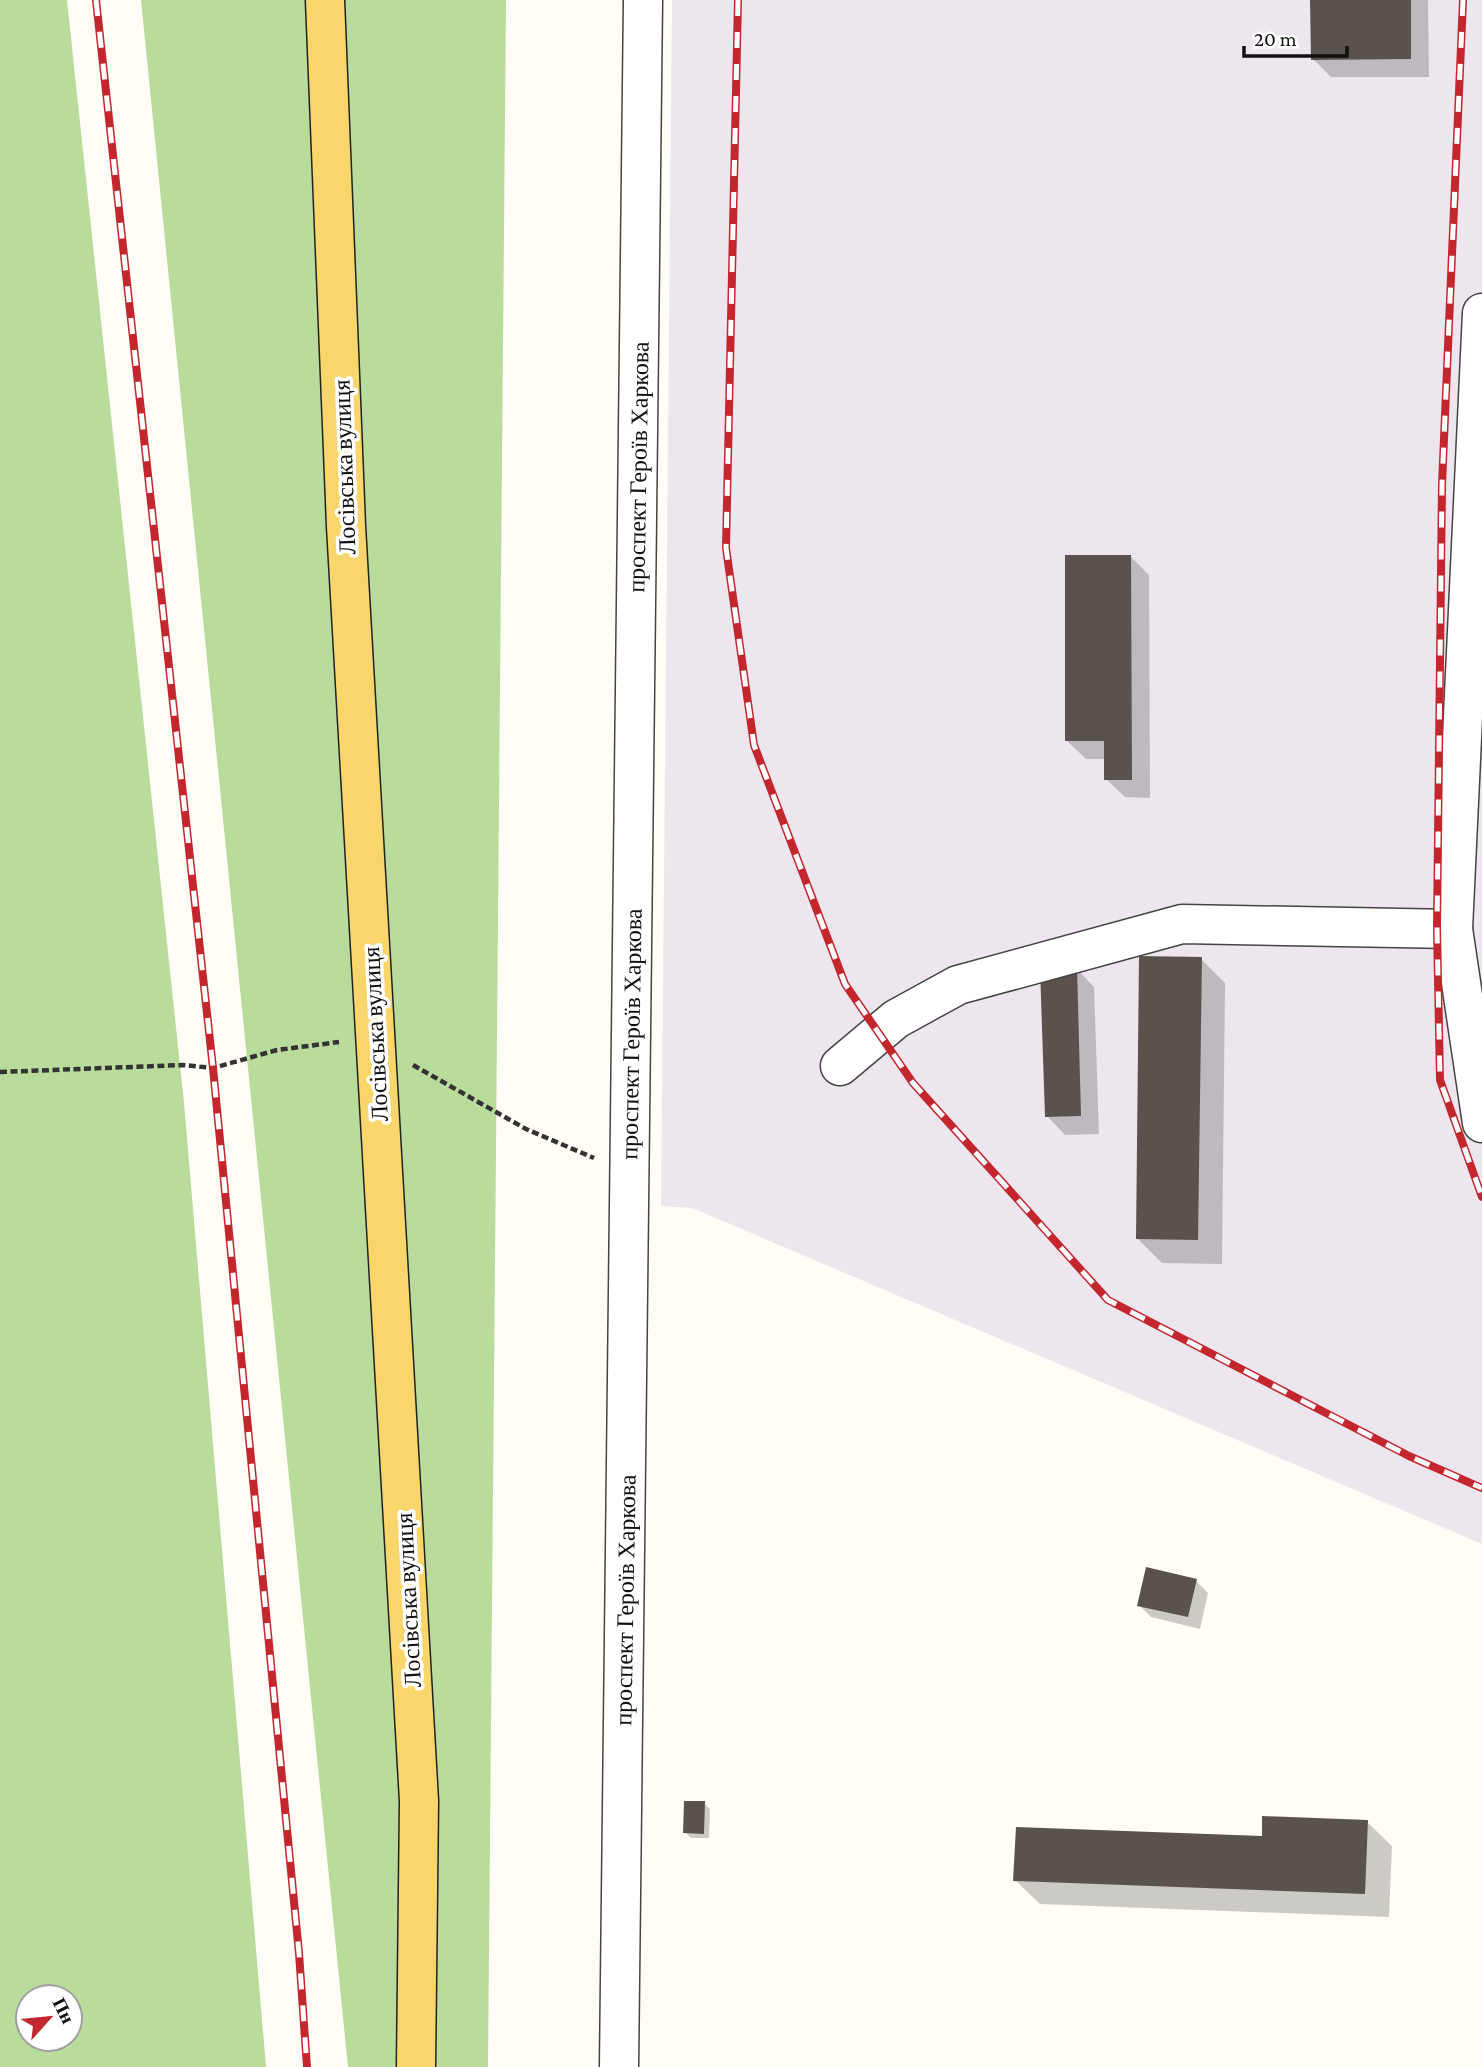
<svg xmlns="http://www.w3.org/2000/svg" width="1482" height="2067" font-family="'Crimson Pro',serif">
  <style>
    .industrial { fill: #eee6ef }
    .forest { fill: #b9dc9c; fill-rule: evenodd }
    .shadow { fill: #0003 }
    .building { fill: #5a524d }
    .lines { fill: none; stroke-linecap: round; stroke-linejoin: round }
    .minor-casing { stroke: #444; stroke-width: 41 }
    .major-casing { stroke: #222; stroke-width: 41 }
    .path { stroke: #333; stroke-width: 4.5; stroke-dasharray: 7 3.5; stroke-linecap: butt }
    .minor { stroke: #fff; stroke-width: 38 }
    .major { stroke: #f9d66b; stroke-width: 38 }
    .rail-casing { stroke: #c4262e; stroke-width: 8 }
    .rail { stroke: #fff; stroke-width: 5; stroke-dasharray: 16; stroke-linecap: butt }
    .labels { text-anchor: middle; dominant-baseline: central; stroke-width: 7; stroke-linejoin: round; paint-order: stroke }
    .street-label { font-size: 24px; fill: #111; stroke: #fff }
  </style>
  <rect width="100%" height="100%" fill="#fffdf5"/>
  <polygon class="industrial" points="672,0 1482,0 1482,1544 692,1208 661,1206"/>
  <g class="forest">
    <path d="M 0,0 L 67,0 L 184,1103 L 266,2067 L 0,2067 ZM 70,1997 L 70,2039 L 28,2039 L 28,1997 Z"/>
    <polygon points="141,0 506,0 488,2067 348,2067"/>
  </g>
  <g class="shadow">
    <polygon points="1312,0 1428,0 1429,77 1331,77 1313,59"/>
    <polygon points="1131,557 1149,575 1150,798 1125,797 1106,779 1106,759 1086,759 1067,741"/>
    <polygon points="1201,959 1225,983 1222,1264 1162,1263 1137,1238"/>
    <polygon points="1076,968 1094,987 1099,1134 1065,1135 1047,1116"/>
    <polygon points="1196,1581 1208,1593 1200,1629 1151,1617 1139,1605"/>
    <polygon points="704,1803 710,1809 709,1838 691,1838 685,1832"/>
    <polygon points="1367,1822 1392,1846 1389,1917 1040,1904 1015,1880"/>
  </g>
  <g class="building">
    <polygon points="1310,0 1411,0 1411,59 1311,60"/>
    <polygon points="1065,555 1131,555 1132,780 1104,780 1104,741 1065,741"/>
    <polygon points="1139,956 1202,957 1198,1240 1136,1239"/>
    <polygon points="1077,967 1081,1116 1045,1117 1040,968"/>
    <polygon points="1146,1567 1197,1579 1188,1617 1137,1606"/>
    <polygon points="684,1801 705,1801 704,1834 683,1833"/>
    <polygon points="1262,1816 1368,1820 1365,1894 1013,1881 1016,1827 1262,1836"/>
  </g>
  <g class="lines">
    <g class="minor-casing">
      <g id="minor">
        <polyline points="1453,929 1482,313"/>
        <polyline points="840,1066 896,1019 958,985 1182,924 1453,929 1482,1123"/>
        <polyline points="619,2067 643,0"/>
      </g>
    </g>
    <g class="major-casing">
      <polyline id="major" points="325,0 346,526 419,1801 416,2067"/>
    </g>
    <g class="path">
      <polyline points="413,1065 526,1129 594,1158"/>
      <polyline points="0,1072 183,1065 213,1068 277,1050 339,1042"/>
    </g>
    <use href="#minor" class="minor"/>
    <use href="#major" class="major"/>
    <g class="rail-casing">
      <g id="rail">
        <polyline points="96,0 213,1068 299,1953 307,2067"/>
        <polyline points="738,0 726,548 754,745 845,984 913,1083 1108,1300 1409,1456 1482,1488"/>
        <polyline points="1463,0 1442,485 1437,928 1440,1080 1482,1197"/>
      </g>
    </g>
    <use href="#rail" class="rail"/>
  </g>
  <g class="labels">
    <g class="street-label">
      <text transform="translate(344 467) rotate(-92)">Лосівська вулиця</text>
      <text transform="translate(638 467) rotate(-89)">проспект Героїв Харкова</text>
      <text transform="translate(375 1034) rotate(-93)">Лосівська вулиця</text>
      <text transform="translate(631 1034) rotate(-89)">проспект Героїв Харкова</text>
      <text transform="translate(408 1600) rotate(-93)">Лосівська вулиця</text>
      <text transform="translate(625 1600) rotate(-89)">проспект Героїв Харкова</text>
    </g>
  </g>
  <g transform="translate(49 2018) rotate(63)"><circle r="33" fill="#ffffff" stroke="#a0a0a0" stroke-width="2"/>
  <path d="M0-5L12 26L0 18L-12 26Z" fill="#c4262e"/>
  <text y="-10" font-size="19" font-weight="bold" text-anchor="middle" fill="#111111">Пн</text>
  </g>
  <path d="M1244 46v10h103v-10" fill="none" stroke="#111111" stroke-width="3.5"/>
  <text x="1254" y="46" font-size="21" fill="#111111" stroke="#ffffff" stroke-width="5" paint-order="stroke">20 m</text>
</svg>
